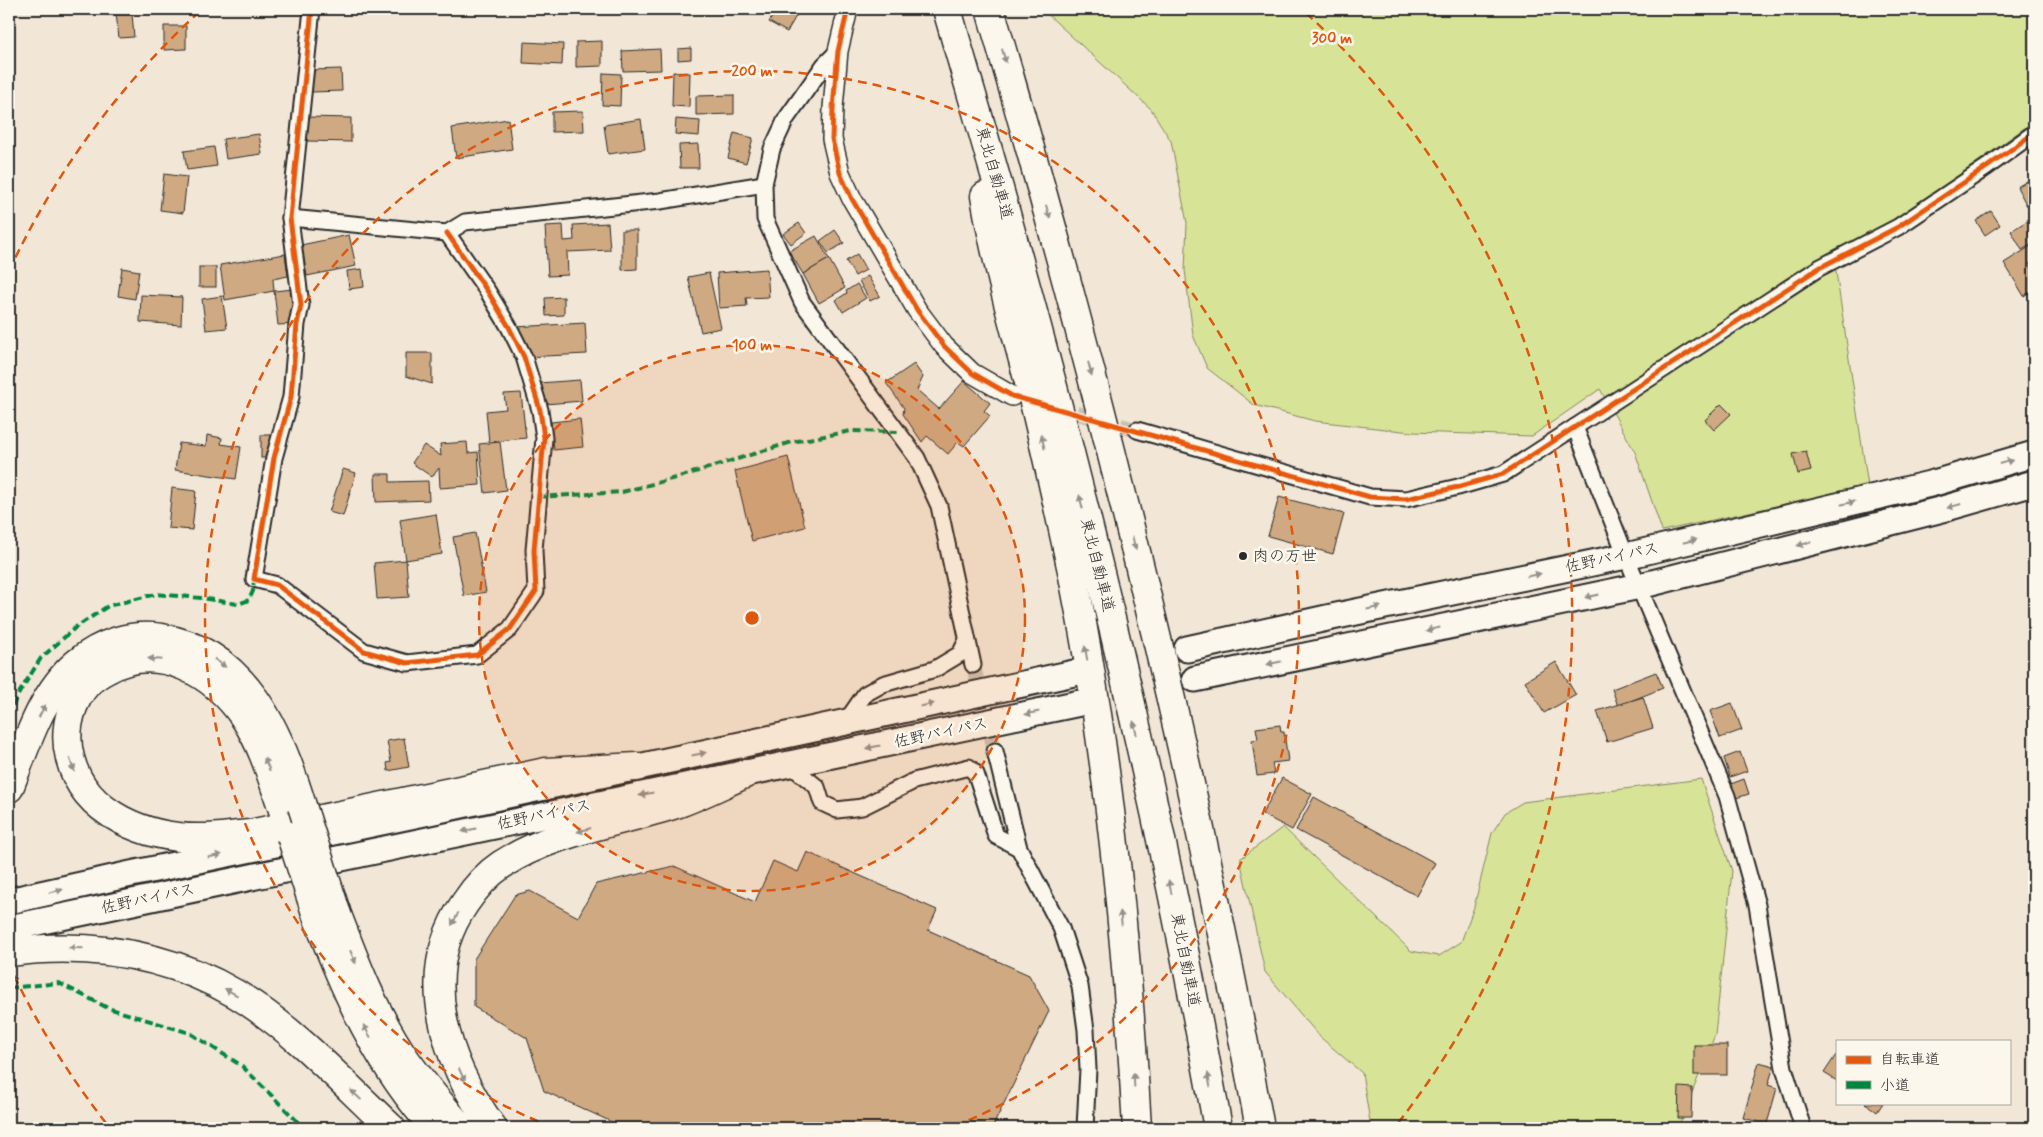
<svg xmlns="http://www.w3.org/2000/svg" width="2043" height="1137" font-family="Mynerve,'Klee One',sans-serif">
  <style>
    .green { fill: #d7e396; stroke: #818760 }
    .building { fill: #cfa981; stroke: #2b2b2b }
    .lines { fill: none; stroke-linecap: round; stroke-linejoin: round }
    .minor-tunnel { stroke: #cac1b5; stroke-width: 15; stroke-dasharray: 15 8; stroke-linecap: butt }
    .trunk-tunnel { stroke: #cac1b5; stroke-width: 25; stroke-dasharray: 25 12; stroke-linecap: butt }
    .minor-casing { stroke: #2b2b2b; stroke-width: 19 }
    .tertiary-casing { stroke: #2b2b2b; stroke-width: 22 }
    .trunk-casing { stroke: #2b2b2b; stroke-width: 29 }
    .motorway-casing { stroke: #2b2b2b; stroke-width: 31 }
    .minor { stroke: #fbf7ec; stroke-width: 15 }
    .tertiary { stroke: #fbf7ec; stroke-width: 19 }
    .trunk { stroke: #fbf7ec; stroke-width: 25 }
    .motorway { stroke: #fbf7ec; stroke-width: 28 }
    .motorway-bridge-casing { stroke: #2b2b2b; stroke-width: 31; stroke-linecap: butt }
    .motorway-bridge { stroke: #fbf7ec; stroke-width: 28 }
    .quiet { stroke: #00873e; stroke-width: 4; stroke-dasharray: 8 4; stroke-linecap: butt }
    .cycleway-casing { stroke: #fbf7ec; stroke-width: 8 }
    .cycleway { stroke: #e8590c; stroke-width: 5 }
    .oneway { fill: #93918c }
    .ring { fill: none; stroke: #df570e; stroke-width: 2.5; stroke-dasharray: 9 6 }
    .poi-dot { fill: #2b2b2b; stroke: #fbf7ec; stroke-width: 2 }
    .labels { text-anchor: middle; dominant-baseline: central; stroke-width: 5; stroke-linejoin: round; paint-order: stroke }
    .street-label { font-size: 16px; fill: #2b2b2b; stroke: #fbf7ec }
    .poi-label { font-size: 16px; fill: #2b2b2b; stroke: #fbf7ec; text-anchor: start }
    .centre { fill: #df570e; stroke: #fbf7ec; stroke-width: 2.5 }
    .ring-label { font-size: 15px; text-anchor: middle; font-weight: bold; fill: #df570e; stroke: #fbf7ec; stroke-width: 5; stroke-linejoin: round; paint-order: stroke }
  </style>
  <rect width="100%" height="100%" fill="#f2e7d7"/>
  <filter id="ink" filterUnits="userSpaceOnUse"><feTurbulence type="fractalNoise" baseFrequency=".02" numOctaves="2"/><feDisplacementMap in="SourceGraphic" scale="10" xChannelSelector="R" yChannelSelector="G"/><feConvolveMatrix kernelMatrix="1 2 1 2 8 2 1 2 1" color-interpolation-filters="sRGB"/></filter>
  <g filter="url(#ink)">
    <g class="green">
      <polygon points="1044,9 2034,9 2034,121 1835,265 1868,486 1662,531 1635,452 1600,389 1532,436 1411,432 1315,421 1254,405 1207,368 1193,335 1185,270 1187,223 1171,141 1151,109 1045,12"/>
      <polygon points="1701,779 1732,871 1715,1035 1678,1128 1371,1128 1362,1073 1320,1037 1265,972 1240,859 1283,827 1411,951 1439,956 1461,942 1474,907 1492,833 1505,813 1523,802"/>
    </g>
    <g class="building">
      <polygon points="777,9 800,9 787,32 769,22"/>
      <polygon points="132,13 134,37 119,38 116,14"/>
      <polygon points="164,26 186,26 186,49 164,50"/>
      <polygon points="602,41 602,66 576,67 576,42"/>
      <polygon points="524,42 563,44 562,65 523,63"/>
      <polygon points="691,48 691,59 678,60 678,49"/>
      <polygon points="660,49 661,70 623,71 622,51"/>
      <polygon points="341,69 342,91 311,92 311,70"/>
      <polygon points="673,72 690,73 689,107 672,106"/>
      <polygon points="603,73 621,74 620,106 602,105"/>
      <polygon points="734,95 734,114 696,115 696,96"/>
      <polygon points="583,111 584,131 552,132 552,112"/>
      <polygon points="307,117 351,118 351,142 307,141"/>
      <polygon points="508,119 512,149 456,158 452,128"/>
      <polygon points="641,119 645,149 608,154 604,125"/>
      <polygon points="676,119 700,121 699,136 675,134"/>
      <polygon points="734,133 753,138 746,163 728,158"/>
      <polygon points="259,134 262,154 226,159 223,139"/>
      <polygon points="698,144 699,168 680,168 679,145"/>
      <polygon points="214,147 217,166 187,170 184,151"/>
      <polygon points="164,174 187,177 183,213 160,210"/>
      <polygon points="2034,177 2034,202 2027,206 2017,187"/>
      <polygon points="1991,211 2000,225 1985,235 1976,221"/>
      <polygon points="2030,219 2034,227 2034,243 2022,250 2011,231"/>
      <polygon points="608,223 610,250 567,252 568,275 548,276 545,226 563,225 564,241 574,240 573,225"/>
      <polygon points="799,223 806,233 791,244 783,234"/>
      <polygon points="622,230 637,230 637,269 622,270"/>
      <polygon points="835,230 844,243 828,253 820,241"/>
      <polygon points="349,235 356,266 307,276 301,245"/>
      <polygon points="816,236 829,259 803,274 789,251"/>
      <polygon points="2034,244 2034,261 2029,264 2034,272 2034,289 2024,296 2004,263"/>
      <polygon points="285,254 288,276 273,279 274,291 225,300 220,265"/>
      <polygon points="857,254 866,270 855,276 846,261"/>
      <polygon points="829,259 845,288 819,303 803,274"/>
      <rect x="199" y="267" width="17" height="20"/>
      <polygon points="122,268 139,271 135,299 118,296"/>
      <polygon points="362,269 364,287 349,289 347,271"/>
      <polygon points="767,269 769,297 746,298 747,306 719,308 717,273"/>
      <polygon points="709,273 721,328 701,332 688,277"/>
      <polygon points="868,276 880,296 870,301 859,281"/>
      <polygon points="857,284 866,298 843,312 836,300 847,293 846,291"/>
      <polygon points="294,289 297,324 278,325 274,291"/>
      <polygon points="141,295 182,297 181,325 140,322"/>
      <polygon points="222,296 227,328 206,330 202,299"/>
      <polygon points="564,297 564,315 546,316 545,298"/>
      <polygon points="585,323 587,354 524,357 515,327"/>
      <polygon points="406,353 432,353 432,384 406,376"/>
      <polygon points="914,364 923,377 917,390 939,409 964,381 990,403 984,411 990,416 964,446 958,442 948,454 927,436 922,442 903,414 904,408 886,383"/>
      <polygon points="580,380 582,401 545,404 545,396 540,394 539,383"/>
      <polygon points="521,393 526,438 489,442 486,411 506,409 504,394"/>
      <polygon points="1721,404 1731,414 1714,430 1705,420"/>
      <polygon points="580,419 583,447 554,450 551,422"/>
      <polygon points="207,435 222,438 221,444 241,447 236,479 175,470 179,443 206,446"/>
      <rect x="261" y="435" width="13" height="23"/>
      <polygon points="467,442 468,453 478,452 480,485 440,488 439,468 432,477 412,463 424,445 441,456 440,444"/>
      <polygon points="500,442 506,490 485,493 479,444"/>
      <polygon points="1806,451 1811,471 1798,474 1793,454"/>
      <polygon points="788,457 805,527 752,541 735,471"/>
      <polygon points="343,469 356,473 343,516 329,512"/>
      <polygon points="375,474 390,474 390,482 428,481 429,500 376,502"/>
      <polygon points="172,488 196,491 192,530 168,528"/>
      <polygon points="1279,497 1344,514 1333,554 1268,536"/>
      <polygon points="436,514 442,554 406,560 400,520"/>
      <polygon points="475,533 486,592 464,596 453,537"/>
      <polygon points="406,560 409,597 377,599 374,563"/>
      <polygon points="1556,662 1576,695 1544,713 1525,681"/>
      <polygon points="1656,672 1663,688 1618,706 1612,689"/>
      <polygon points="1643,697 1653,728 1607,742 1597,711"/>
      <polygon points="1732,703 1742,730 1720,738 1710,711"/>
      <polygon points="1280,725 1281,732 1284,732 1288,761 1272,763 1274,774 1257,776 1252,740 1258,739 1256,728"/>
      <polygon points="404,738 409,767 388,771 387,763 391,762 387,741"/>
      <polygon points="1740,752 1747,771 1730,777 1724,758"/>
      <polygon points="1282,778 1312,794 1292,830 1262,814"/>
      <polygon points="1744,779 1749,794 1736,798 1731,784"/>
      <polygon points="1314,797 1435,863 1417,896 1296,830"/>
      <polygon points="807,852 937,910 928,930 1029,975 1049,1011 992,1128 625,1128 544,1091 527,1038 474,1007 474,959 515,895 530,891 578,917 596,884 674,866 755,902 773,861 798,872"/>
      <rect x="1694" y="1045" width="33" height="30"/>
      <polygon points="1836,1055 1837,1056 1837,1081 1824,1073"/>
      <polygon points="1759,1062 1774,1066 1768,1085 1777,1088 1767,1124 1743,1118"/>
      <polygon points="1679,1087 1692,1088 1691,1118 1678,1118"/>
      <polygon points="1865,1103 1883,1103 1877,1112"/>
    </g>
    <g class="lines">
      <g class="minor-tunnel">
        <polyline points="1054,407 1137,430"/>
        <polyline points="973,665 995,751"/>
      </g>
      <g class="trunk-tunnel">
        <polyline points="1074,673 1187,649"/>
        <polyline points="1080,703 1195,679"/>
      </g>
      <g class="minor-casing">
        <g id="minor">
          <polyline points="312,9 290,218 301,305 297,324 291,397 274,458 254,579 277,585 364,651 407,663 477,655 510,629 536,591 534,550 544,438 540,410 524,357 509,327 488,292 447,233"/>
          <polyline points="838,51 824,65 786,119 772,149 764,184 765,219 802,302 917,458 939,506 973,665"/>
          <polyline points="290,218 447,233 465,222 660,201 764,184"/>
          <polyline points="1575,427 1626,556 1727,796 1757,905 1784,1068 1803,1128"/>
          <polyline points="1137,430 1370,497 1406,499 1458,487 1503,474 1819,268 1898,227 1987,167 2034,133"/>
          <polyline points="845,723 865,694 883,684 935,669 960,654 967,640"/>
          <polyline points="995,751 1019,848 1061,928 1080,986 1086,1030 1088,1069 1085,1128"/>
          <polyline points="789,764 817,787 822,803 837,810 862,807 914,781 969,767 976,774 996,836 1019,848"/>
        </g>
      </g>
      <g class="tertiary-casing">
        <polyline id="tertiary" points="848,9 838,51 833,108 832,139 840,173 852,199 917,310 944,346 972,373 1012,396"/>
      </g>
      <g class="trunk-casing">
        <g id="trunk">
          <polyline points="1187,649 1327,618 1626,556 1934,483 2034,454"/>
          <polyline points="1195,679 1640,586 1943,509 2034,483"/>
          <polyline points="9,901 131,874 434,811 1074,673"/>
          <polyline points="9,928 1080,703"/>
        </g>
      </g>
      <g class="motorway-casing">
        <g id="motorway">
          <path d="M 947,9 C 969,87 993,164 1014,243 C 1095,534 1164,830 1218,1128"/>
          <path d="M 990,9 C 1098,377 1190,750 1260,1128"/>
          <path d="M 985,196 C 996,262 1014,326 1031,390 C 1046,450 1059,511 1072,571 C 1109,754 1127,942 1137,1128"/>
          <path d="M 9,788 C 26,746 41,693 77,663 C 101,643 132,633 162,638 C 246,652 280,733 302,806"/>
          <path d="M 283,810 C 272,778 263,745 244,717 C 215,673 158,641 108,669 C 98,674 88,681 82,690 C 68,710 64,735 70,758 C 84,815 148,839 202,838 C 218,838 234,835 250,834 L 546,772 L 637,767"/>
          <path d="M 336,912 C 355,962 375,1015 406,1060 C 423,1084 442,1106 461,1128"/>
          <path d="M 316,913 C 344,990 379,1067 435,1128"/>
          <path d="M 9,952 C 88,942 166,953 236,994 C 294,1029 342,1082 391,1128"/>
          <path d="M 493,1128 C 446,1063 415,975 465,903 C 475,888 486,875 501,865 C 553,831 618,823 676,804 C 699,796 722,784 745,774"/>
        </g>
      </g>
      <use href="#minor" class="minor"/>
      <use href="#tertiary" class="tertiary"/>
      <use href="#trunk" class="trunk"/>
      <use href="#motorway" class="motorway"/>
      <g class="motorway-bridge-casing">
        <g id="motorway-bridge">
          <polyline points="302,806 336,912"/>
          <polyline points="291,836 316,913"/>
        </g>
      </g>
      <use href="#motorway-bridge" class="motorway-bridge"/>
      <g class="quiet">
        <polyline points="538,497 622,492 679,477 792,442 851,431 899,432"/>
        <polyline points="9,717 16,698 41,658 76,627 108,606 156,594 201,598 238,604 249,600 253,591 254,579"/>
        <polyline points="9,988 59,983 108,1008 190,1033 242,1066 304,1128"/>
      </g>
      <g class="cycleway-casing">
        <g id="cycleway">
          <polyline points="312,9 290,218 301,305 297,324 291,397 274,458 254,579 277,585 364,651 407,663 477,655 510,629 536,591 534,550 544,438 540,410 524,357 509,327 488,292 447,233"/>
          <polyline points="848,9 838,51 833,108 832,139 840,173 852,199 917,310 944,346 972,373 1012,396 1370,497 1406,499 1458,487 1503,474 1819,268 1898,227 1987,167 2034,133"/>
        </g>
      </g>
      <use href="#cycleway" class="cycleway"/>
    </g>
    <defs><path id="oneway-solid" d="M-6-.8H1V-3.2L6.5 0L1 3.2V.8H-6Z" transform="scale(1.25)"/></defs>
    <g class="oneway">
      <use href="#oneway-solid" transform="translate(1004 56) rotate(74)"/>
      <use href="#oneway-solid" transform="translate(1048 212) rotate(74)"/>
      <use href="#oneway-solid" transform="translate(1090 369) rotate(75)"/>
      <use href="#oneway-solid" transform="translate(1043 442) rotate(-103)"/>
      <use href="#oneway-solid" transform="translate(2006 462) rotate(-16)"/>
      <use href="#oneway-solid" transform="translate(1081 502) rotate(-104)"/>
      <use href="#oneway-solid" transform="translate(1848 503) rotate(-13)"/>
      <use href="#oneway-solid" transform="translate(1954 506) rotate(164)"/>
      <use href="#oneway-solid" transform="translate(1690 541) rotate(-13)"/>
      <use href="#oneway-solid" transform="translate(1134 543) rotate(76)"/>
      <use href="#oneway-solid" transform="translate(1804 544) rotate(166)"/>
      <use href="#oneway-solid" transform="translate(1534 575) rotate(-12)"/>
      <use href="#oneway-solid" transform="translate(1592 596) rotate(168)"/>
      <use href="#oneway-solid" transform="translate(1374 608) rotate(-12)"/>
      <use href="#oneway-solid" transform="translate(1433 629) rotate(168)"/>
      <use href="#oneway-solid" transform="translate(1086 653) rotate(-100)"/>
      <use href="#oneway-solid" transform="translate(155 659) rotate(-175)"/>
      <use href="#oneway-solid" transform="translate(220 663) rotate(36)"/>
      <use href="#oneway-solid" transform="translate(1274 663) rotate(168)"/>
      <use href="#oneway-solid" transform="translate(927 705) rotate(-12)"/>
      <use href="#oneway-solid" transform="translate(42 711) rotate(-63)"/>
      <use href="#oneway-solid" transform="translate(1032 713) rotate(168)"/>
      <use href="#oneway-solid" transform="translate(1135 728) rotate(-103)"/>
      <use href="#oneway-solid" transform="translate(873 747) rotate(168)"/>
      <use href="#oneway-solid" transform="translate(699 754) rotate(-12)"/>
      <use href="#oneway-solid" transform="translate(267 764) rotate(-112)"/>
      <use href="#oneway-solid" transform="translate(72 765) rotate(71)"/>
      <use href="#oneway-solid" transform="translate(646 794) rotate(168)"/>
      <use href="#oneway-solid" transform="translate(469 830) rotate(168)"/>
      <use href="#oneway-solid" transform="translate(584 830) rotate(164)"/>
      <use href="#oneway-solid" transform="translate(215 856) rotate(-12)"/>
      <use href="#oneway-solid" transform="translate(1170 887) rotate(-102)"/>
      <use href="#oneway-solid" transform="translate(56 891) rotate(-13)"/>
      <use href="#oneway-solid" transform="translate(1121 918) rotate(-96)"/>
      <use href="#oneway-solid" transform="translate(455 919) rotate(118)"/>
      <use href="#oneway-solid" transform="translate(76 948) rotate(-178)"/>
      <use href="#oneway-solid" transform="translate(353 957) rotate(67)"/>
      <use href="#oneway-solid" transform="translate(231 992) rotate(-151)"/>
      <use href="#oneway-solid" transform="translate(367 1031) rotate(-121)"/>
      <use href="#oneway-solid" transform="translate(462 1075) rotate(65)"/>
      <use href="#oneway-solid" transform="translate(1134 1080) rotate(-93)"/>
      <use href="#oneway-solid" transform="translate(1209 1080) rotate(-100)"/>
      <use href="#oneway-solid" transform="translate(356 1095) rotate(-137)"/>
    </g>
  </g>
  <circle cx="752" cy="618" r="273" fill="#df570e" fill-opacity=".12"/>
  <g class="ring">
    <circle cx="752" cy="618" r="273"/>
    <path d="M552 1127A547 547 0 1 1 952 1127"/>
    <path d="M106 1123A820 820 0 0 1 9 965M9 271A820 820 0 0 1 198 13M1306 13A820 820 0 0 1 1398 1123"/>
  </g>
  <circle class="poi-dot" cx="1243" cy="556" r="5"/>
  <g class="labels">
    <g class="street-label">
      <text transform="translate(994 173) rotate(74)">東北自動車道</text>
      <text transform="translate(1612 558) rotate(-12)">佐野バイパス</text>
      <text transform="translate(1097 565) rotate(76)">東北自動車道</text>
      <text transform="translate(941 733) rotate(-12)">佐野バイパス</text>
      <text transform="translate(544 815) rotate(-12)">佐野バイパス</text>
      <text transform="translate(148 899) rotate(-12)">佐野バイパス</text>
      <text transform="translate(1185 960) rotate(79)">東北自動車道</text>
    </g>
    <g class="poi-label">
      <text x="1253" y="556">肉の万世</text>
    </g>
  </g>
  <circle cx="752" cy="618" r="8" class="centre"/>
  <g class="ring-label">
    <text x="1332" y="43">300 m</text>
    <text x="752" y="76">200 m</text>
    <text x="752" y="350">100 m</text>
  </g>
  <rect width="2043" height="1137" fill="none" stroke="#fbf7ec" stroke-width="30"/>
  <rect x="15" y="15" width="2013" height="1107" fill="none" stroke="#2b2b2b" stroke-width="2" filter="url(#ink)"/>
  <rect x="1836" y="1040" width="175" height="65" fill="#fbf7ec" stroke="#a8a59f"/>
  <rect x="1846" y="1056" width="25" height="8" fill="#e8590c" stroke="#a8a59f"/>
  <text x="1880" y="1064" font-size="15" fill="#2b2b2b">自転車道</text>
  <rect x="1846" y="1081" width="25" height="8" fill="#00873e" stroke="#a8a59f"/>
  <text x="1880" y="1090" font-size="15" fill="#2b2b2b">小道</text>
</svg>
